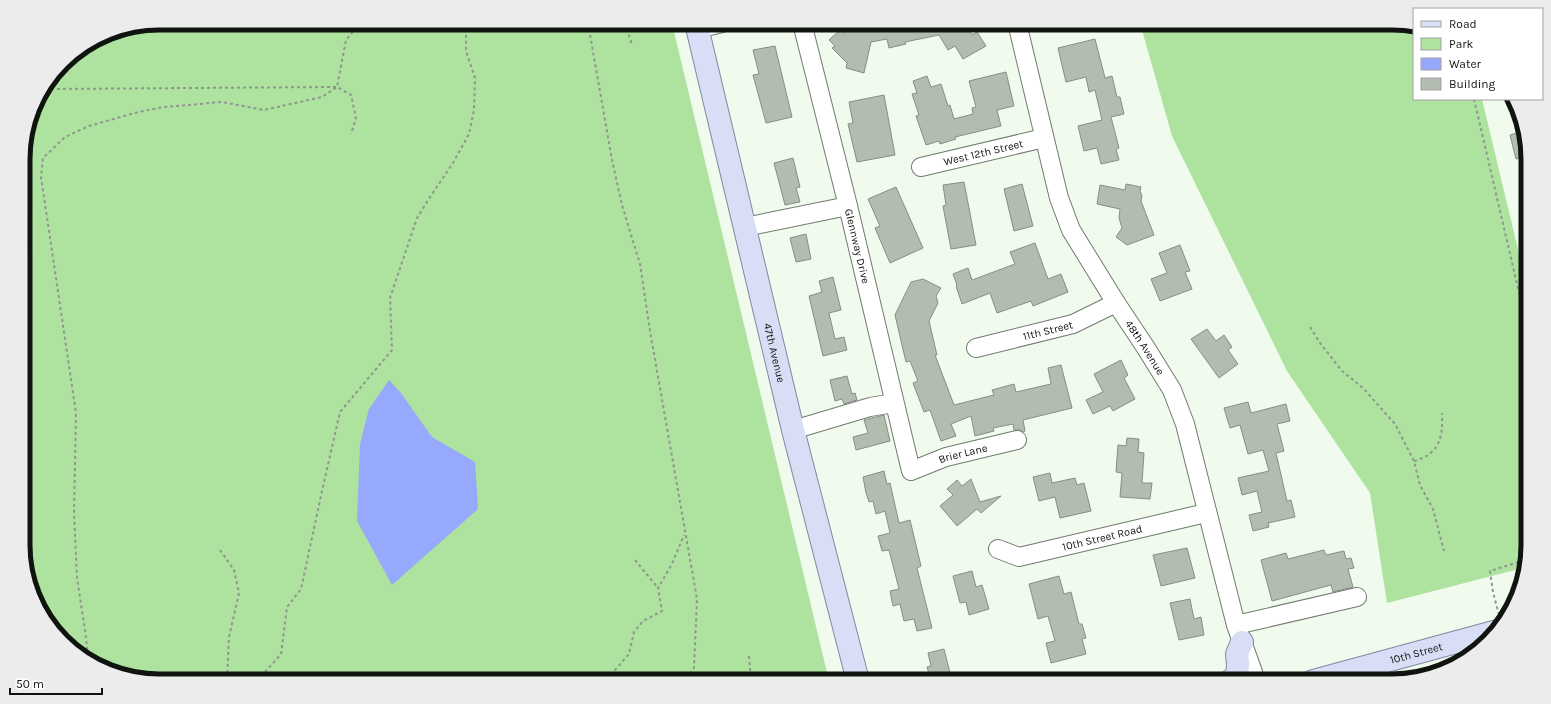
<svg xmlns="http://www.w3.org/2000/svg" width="1551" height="704" font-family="Karla,sans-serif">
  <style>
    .green { fill: #ade39e }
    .water { fill: #96a9fc }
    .building { fill: #b3bcb0; stroke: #868f83 }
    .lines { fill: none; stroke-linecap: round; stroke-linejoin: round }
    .minor-casing { stroke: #717a6f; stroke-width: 20 }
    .major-casing { stroke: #8089a1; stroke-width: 24 }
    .path { stroke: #8f968d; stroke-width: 2; stroke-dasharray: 3 3; stroke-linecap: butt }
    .minor { stroke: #fff; stroke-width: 18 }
    .major { stroke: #d7def5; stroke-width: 22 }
    .labels { text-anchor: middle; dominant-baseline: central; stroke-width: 3.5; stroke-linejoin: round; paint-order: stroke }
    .street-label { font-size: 11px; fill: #10140f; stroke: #fff }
    .rim { fill: none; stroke: #10140f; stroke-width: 5 }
  </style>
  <rect width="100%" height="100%" fill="#f0faed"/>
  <g class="green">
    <polygon points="159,23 672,23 829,681 159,681 107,671 51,628 24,563 23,150 37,99 69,57 107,33"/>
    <polygon points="1140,23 1392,23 1414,27 1414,99 1482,99 1527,287 1528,545 1523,568 1387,603 1370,493 1287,371 1172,136"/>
  </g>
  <polygon class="water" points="389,380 401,393 432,437 475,462 478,509 392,585 357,521 360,444 369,409"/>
  <g class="building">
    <polygon points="877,23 965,23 972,35 977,32 986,46 963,59 955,46 948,50 939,35 905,42 906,44 889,48 887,39 871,42 864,73 846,68 847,63 832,48 835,46 829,40 840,30 843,33 850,27 861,25 861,26"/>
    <polygon points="1095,39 1105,78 1112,76 1117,97 1120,97 1124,114 1111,117 1119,148 1116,149 1119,160 1101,164 1097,148 1084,151 1078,126 1102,120 1095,90 1089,92 1086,77 1066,82 1058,48"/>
    <polygon points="775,46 792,117 766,123 753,75 759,74 753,50"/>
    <polygon points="1006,72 1014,106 997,110 1001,126 955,137 956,139 940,144 939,141 926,145 916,116 919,115 912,94 917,93 913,81 927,76 931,87 941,84 948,106 950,105 954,119 973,114 972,108 976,107 969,81"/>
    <polygon points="884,95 895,155 857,162 848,124 853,123 849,102"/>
    <polygon points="1523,131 1527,141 1527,156 1516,159 1510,135"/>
    <polygon points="793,158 800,187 796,188 800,202 785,205 774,163"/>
    <polygon points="964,182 976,245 951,249 943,206 946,205 943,185"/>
    <polygon points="1022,184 1033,226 1014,231 1004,189"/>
    <polygon points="1126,184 1141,187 1140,191 1142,196 1141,201 1154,235 1127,245 1116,237 1122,228 1119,218 1120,209 1097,204 1100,185 1125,190"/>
    <polygon points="896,187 923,248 890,263 875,228 880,226 868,199"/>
    <polygon points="806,234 811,259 796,262 790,238"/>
    <polygon points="1035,243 1048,279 1061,274 1068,292 1033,306 1031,301 997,313 990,293 962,304 956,286 957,285 953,274 968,268 972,280 1015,264 1010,252"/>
    <polygon points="1180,245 1190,271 1185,272 1192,289 1160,301 1151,279 1167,273 1159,253"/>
    <polygon points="833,277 841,310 829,313 835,339 844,337 847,350 823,356 809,296 822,292 819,281"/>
    <polygon points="923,279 941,288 936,296 938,303 929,321 937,355 935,355 954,405 994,395 992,390 1014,384 1016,392 1051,384 1048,368 1061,365 1072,408 1023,420 1025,431 1023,432 1020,430 1014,430 1013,424 993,428 994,431 975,436 971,416 951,424 956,436 941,441 930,410 924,412 913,383 918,381 910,361 906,362 895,315 911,282"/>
    <polygon points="1207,329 1216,341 1224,335 1232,347 1228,350 1238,364 1219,378 1191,339"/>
    <polygon points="1121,360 1128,375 1124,378 1135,399 1113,411 1110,406 1093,414 1086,400 1103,392 1094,374"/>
    <polygon points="847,376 852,394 855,393 857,400 844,404 842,399 835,401 830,380"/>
    <polygon points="1248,402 1251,413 1286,404 1290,421 1277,424 1284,451 1276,453 1287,501 1291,500 1295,517 1268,523 1269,527 1253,531 1249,515 1262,512 1257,491 1242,495 1238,478 1269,471 1263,450 1248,454 1240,425 1230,428 1224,408"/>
    <polygon points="884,415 890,441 856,450 853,437 868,433 864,420"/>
    <polygon points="1127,438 1139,439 1138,452 1144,453 1142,483 1152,483 1150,499 1120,497 1122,473 1116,472 1118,445 1126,446"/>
    <polygon points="884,471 887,484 890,483 899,523 910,520 921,566 917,568 932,628 917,631 914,619 904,621 900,604 893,606 890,591 899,589 889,550 882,551 878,536 890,533 885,511 876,514 873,501 869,502 866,493 863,477"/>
    <polygon points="1050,473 1052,483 1075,478 1077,485 1084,483 1091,511 1060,518 1055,497 1039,501 1033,477"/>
    <polygon points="971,479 980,502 1001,496 981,513 977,509 957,526 940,506 953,495 947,489 957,480 962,486"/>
    <polygon points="1187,548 1195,578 1161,586 1153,555"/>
    <polygon points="1324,550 1326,555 1344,551 1346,559 1351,558 1354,568 1348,569 1353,587 1333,592 1331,585 1272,601 1261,560 1286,553 1288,559"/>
    <polygon points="972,571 976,587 982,585 989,609 969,615 966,602 960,603 953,576"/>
    <polygon points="1059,576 1064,594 1071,592 1079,624 1082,624 1086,638 1082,639 1086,654 1051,663 1046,643 1055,641 1048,616 1038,619 1029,584"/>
    <polygon points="1190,599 1194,619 1201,617 1204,635 1179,640 1170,603"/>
    <polygon points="944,649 952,681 931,681 927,667 931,666 928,653"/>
  </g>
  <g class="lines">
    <g class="minor-casing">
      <g id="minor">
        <path id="s1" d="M 802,23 L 848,206 L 911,471 L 946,457 L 1017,440"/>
        <path id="s2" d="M 1017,23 L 1059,198 L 1071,230 L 1116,303 L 1146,348 L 1172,390 L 1185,424 L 1236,625 L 1253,672 L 1255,681"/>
        <polyline points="697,29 722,23"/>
        <path id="s3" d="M 921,167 L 1044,138"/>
        <polyline points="745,227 848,206"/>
        <path id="s4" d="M 976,348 L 1073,324 L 1116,303"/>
        <polyline points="793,430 870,407 894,403"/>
        <path id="s5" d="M 998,549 L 1019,557 L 1206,513"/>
        <polyline points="1236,625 1357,597"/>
      </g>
    </g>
    <g class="major-casing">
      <g id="major">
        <path id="s6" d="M 696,23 L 793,430 L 858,681"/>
        <polyline points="1230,681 1237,676 1238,664 1237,654 1242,642"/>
        <path id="s7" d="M 1313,681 L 1497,631"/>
      </g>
    </g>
    <g class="path">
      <polyline points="588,23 612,160 622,205 640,264 650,331 697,599 694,668 684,681"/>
      <polyline points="625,23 632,45"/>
      <polyline points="45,89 337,87 351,95 356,118 351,134"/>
      <polyline points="1474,99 1527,327"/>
      <polyline points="1310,327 1320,343 1342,371 1363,388 1395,424 1414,461 1420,485 1433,509 1444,551"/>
      <path d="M 1414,461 C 1440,454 1443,437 1442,413"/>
      <polyline points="220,550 234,570 239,593 229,637 227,681"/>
      <polyline points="635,560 658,588"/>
      <polyline points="1499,615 1493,592 1490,571 1525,560"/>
      <polyline points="88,656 85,630 77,578 74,513 76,413 41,177 43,158 65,137 89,126 138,112 164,107 222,102 264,110 322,97 337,87 346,40 360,23"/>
      <polyline points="749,656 751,681"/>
      <polyline points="257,681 281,654 287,607 301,589 322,491 340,412 392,350 390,298 417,218 432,194 453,163 469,134 474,110 475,78 466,51 466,23"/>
      <polyline points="609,681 615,670 629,654 634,632 643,621 662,611 658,588 672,564 684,535"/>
    </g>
    <use href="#minor" class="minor"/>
    <use href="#major" class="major"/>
  </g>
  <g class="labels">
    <g class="street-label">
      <text stroke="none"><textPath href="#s3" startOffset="64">West 12th Street</textPath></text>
      <text stroke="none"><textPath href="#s1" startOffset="230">Glennway Drive</textPath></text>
      <text stroke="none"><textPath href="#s4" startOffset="74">11th Street</textPath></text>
      <text stroke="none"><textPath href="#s2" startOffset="353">48th Avenue</textPath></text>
      <text stroke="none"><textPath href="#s6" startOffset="339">47th Avenue</textPath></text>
      <text stroke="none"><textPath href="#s1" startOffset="516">Brier Lane</textPath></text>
      <text stroke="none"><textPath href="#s5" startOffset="108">10th Street Road</textPath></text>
      <text stroke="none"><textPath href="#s7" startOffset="107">10th Street</textPath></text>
    </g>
  </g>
  <path d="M0 0H1551V704H0ZM159 30H1392A129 129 0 0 1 1521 159V545A129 129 0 0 1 1392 674H159A129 129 0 0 1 30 545V159A129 129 0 0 1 159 30Z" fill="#ececec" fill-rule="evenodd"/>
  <path class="rim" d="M159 30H1392A129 129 0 0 1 1521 159V545A129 129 0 0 1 1392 674H159A129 129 0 0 1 30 545V159A129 129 0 0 1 159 30Z"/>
  <rect x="1413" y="8" width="130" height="92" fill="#ffffff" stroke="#9fa19f"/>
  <rect x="1421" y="21" width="20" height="6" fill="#d7def5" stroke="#9fa19f"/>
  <text x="1449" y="28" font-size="12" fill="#10140f">Road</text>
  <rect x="1421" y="38" width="20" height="12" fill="#ade39e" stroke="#9fa19f"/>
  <text x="1449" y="48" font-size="12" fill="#10140f">Park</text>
  <rect x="1421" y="58" width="20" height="12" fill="#96a9fc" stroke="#9fa19f"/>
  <text x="1449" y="68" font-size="12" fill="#10140f">Water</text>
  <rect x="1421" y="78" width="20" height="12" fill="#b3bcb0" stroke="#9fa19f"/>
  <text x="1449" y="88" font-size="12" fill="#10140f">Building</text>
  <path d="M10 688v6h92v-6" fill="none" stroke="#10140f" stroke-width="2"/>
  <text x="16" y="688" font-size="12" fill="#10140f" stroke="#ffffff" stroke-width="3" paint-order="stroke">50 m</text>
</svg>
